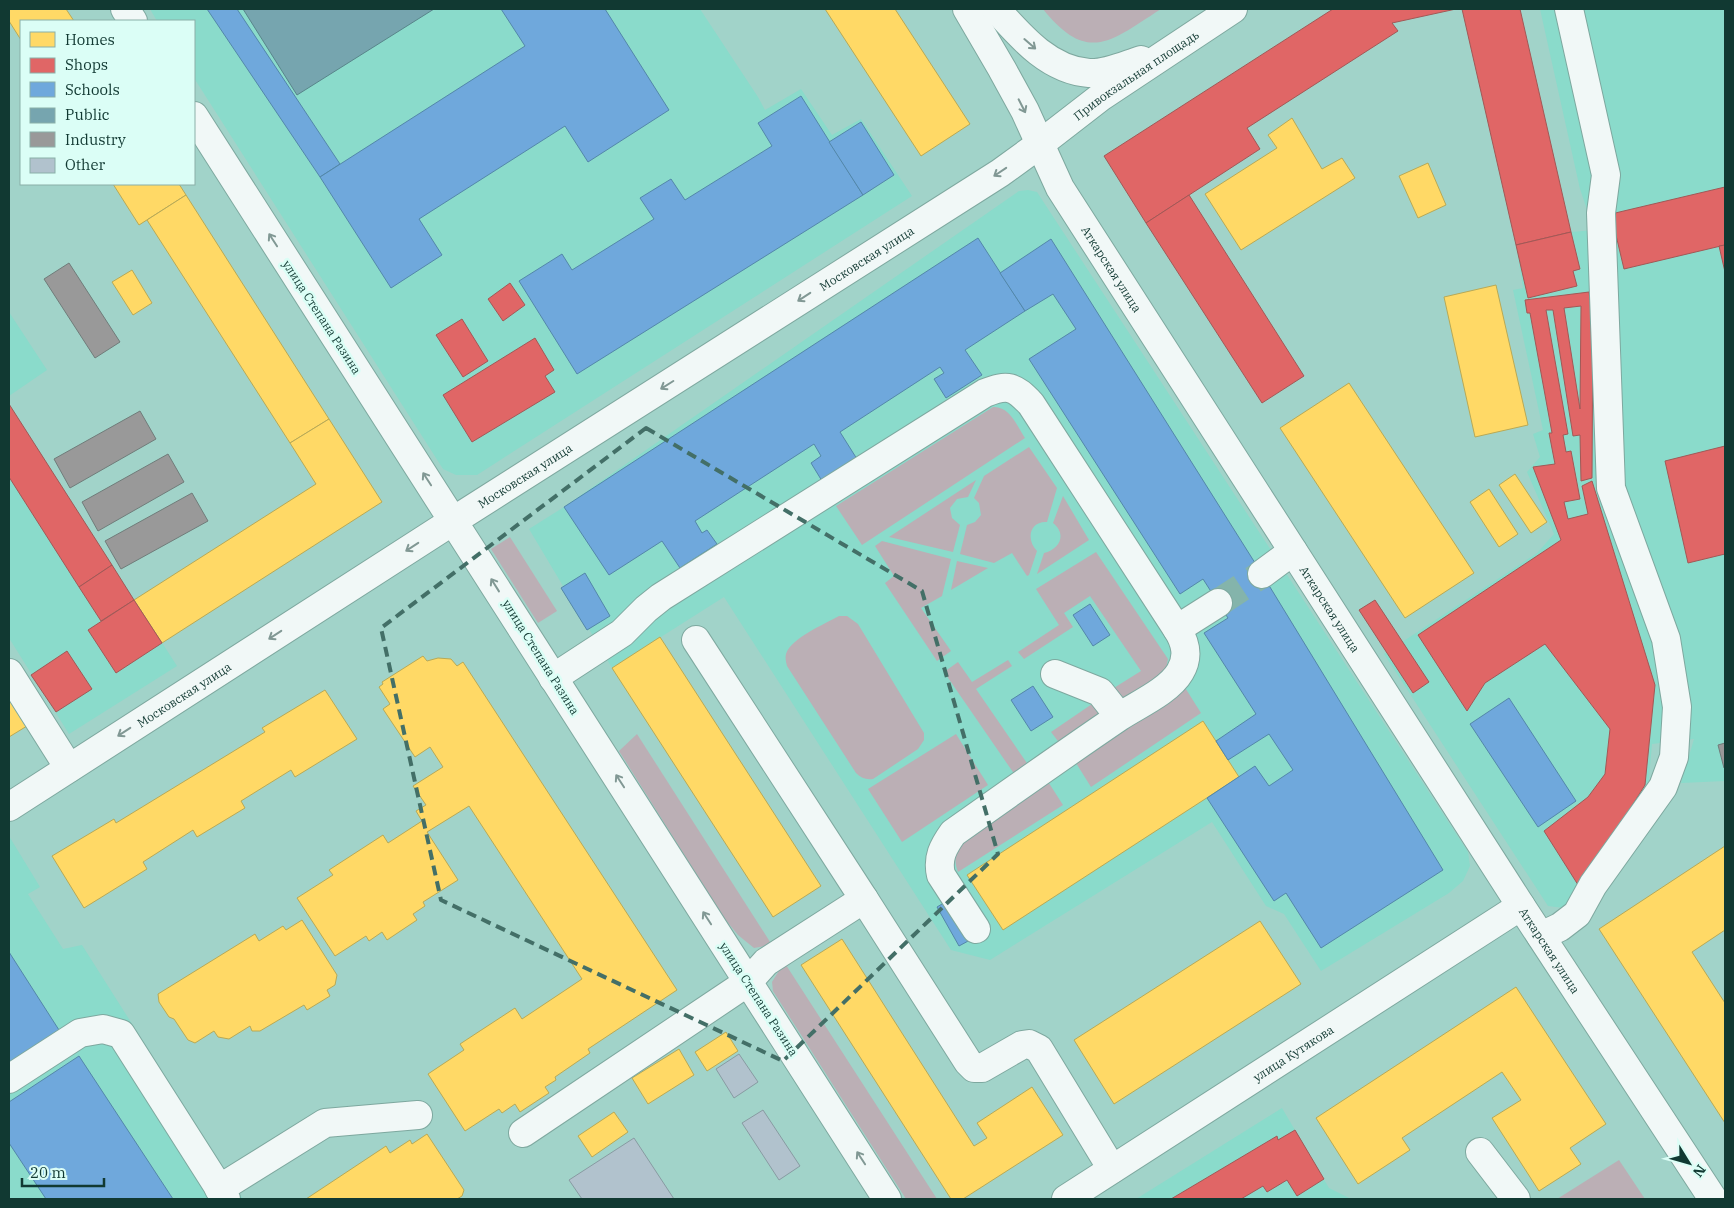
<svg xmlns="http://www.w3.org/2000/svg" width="1734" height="1208" font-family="'IBM Plex Serif',serif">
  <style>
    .built { fill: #8adbcb }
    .green { fill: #bbafb5 }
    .homes { fill: #ffd966; stroke: #b8a956 }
    .shops { fill: #e06666; stroke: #a25856; fill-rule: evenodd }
    .schools { fill: #6fa8dc; stroke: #5387a9 }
    .public { fill: #76a5af; stroke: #58858a }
    .industry { fill: #999; stroke: #707c7a }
    .building { fill: #b1c2cd; stroke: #889ba2 }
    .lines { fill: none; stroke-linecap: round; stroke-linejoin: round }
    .minor-tunnel { stroke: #84b4ab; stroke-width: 28; stroke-dasharray: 28 14; stroke-linecap: butt }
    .minor-casing { stroke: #7ea89f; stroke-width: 30 }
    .major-casing { stroke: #7ea89f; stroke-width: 30 }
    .minor { stroke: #f1f8f7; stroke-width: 28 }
    .major { stroke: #f1f8f7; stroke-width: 28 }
    .oneway { stroke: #819894 }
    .marked { fill: none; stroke: #436f67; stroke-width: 4; stroke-dasharray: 10 6; stroke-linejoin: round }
    .labels { text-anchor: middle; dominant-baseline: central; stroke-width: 5; stroke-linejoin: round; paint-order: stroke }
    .street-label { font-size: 12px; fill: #113932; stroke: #dbfef6 }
  </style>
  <rect width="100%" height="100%" fill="#a1d3c9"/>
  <g class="built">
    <polygon points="150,9 700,9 758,97 765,110 801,89 832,135 861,119 912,196 477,475 456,475 443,469 194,78 194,21 157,21"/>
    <polygon points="1540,9 1725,9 1725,781 1681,783 1694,739 1652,744 1648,790 1564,908 1548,906 1384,654 1537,553 1554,534 1527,472 1540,457 1533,434 1543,430 1513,290 1523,288 1516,245 1571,232 1594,230 1580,189"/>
    <polygon points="1028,190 1037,192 1468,852 1470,866 1463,881 1449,893 1321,971 1284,914 1266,906 1212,822 990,960 951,950 724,597 612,668 589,629 587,630 561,588 563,586 529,529 564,507 1019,191"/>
    <polygon points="9,312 47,370 9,396"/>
    <polygon points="9,404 177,666 69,734 9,638"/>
    <polygon points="9,836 40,887 28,894 63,949 82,945 243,1199 9,1199"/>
    <polygon points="1282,1108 1329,1188 1351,1199 1136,1199"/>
  </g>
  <g class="green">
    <path d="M 1043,9 L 1161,9 C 1111,41 1088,65 1043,9 Z"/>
    <path d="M 993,407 C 1010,406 1017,426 1025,438 L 862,545 L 836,506 Z"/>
    <path d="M 1029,447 L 1057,488 L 1047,522 C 1029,521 1026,540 1037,551 L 1029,575 L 1027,576 L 1012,553 L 994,563 L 960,554 L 967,525 L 975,522 L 981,515 L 979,503 L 974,498 L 984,476 Z"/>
    <polygon points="976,480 968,497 957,499 950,508 952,518 960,525 953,552 889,537"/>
    <path d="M 1063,496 L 1089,540 L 1037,574 L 1044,553 C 1060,549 1067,534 1053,523 Z"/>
    <polygon points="510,537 557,611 538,623 491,549"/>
    <polygon points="882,541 951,559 942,596 921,608 951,651 937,661 885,583 894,576 875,546"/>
    <polygon points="1096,552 1168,659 1165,674 1128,699 1120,698 1109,691 1141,671 1090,596 1064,613 1073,627 1024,659 1018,652 1059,625 1036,589"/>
    <polygon points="957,561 988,568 951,590"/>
    <path d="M 839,616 L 847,616 L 858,624 L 924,733 L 924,740 L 918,749 L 873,779 C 866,780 861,778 856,773 L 787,666 C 786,662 785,658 786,654 C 791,638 825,624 839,616 Z"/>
    <polygon points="1008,660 1012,666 976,689 1031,769 1017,778 944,672 958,662 972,682"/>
    <polygon points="1184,686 1201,713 1091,787 1076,763"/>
    <polygon points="1092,704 1101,717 1061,745 1051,732"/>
    <polygon points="637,734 772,945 754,948 738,935 724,918 619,751"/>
    <polygon points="956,734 988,785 902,842 868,789"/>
    <path d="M 1047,780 L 1063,805 L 958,872 C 953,859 956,852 960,839 Z"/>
    <polygon points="786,965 937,1199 906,1199 773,991 772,982 780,969"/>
    <polygon points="1619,1160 1645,1199 1557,1199"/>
  </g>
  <g class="homes">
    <polygon points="9,9 66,9 74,21 21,21 21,40 9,21"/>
    <polygon points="825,9 895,9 970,124 921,156"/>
    <polygon points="1292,118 1322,169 1342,158 1355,178 1241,250 1205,194 1277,148 1268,135"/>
    <polygon points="1428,163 1446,205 1418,218 1399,176"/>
    <polygon points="113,184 179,184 186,195 139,225"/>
    <polygon points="186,195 329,419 290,443 147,220"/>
    <polygon points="132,270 152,303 133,315 112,282"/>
    <polygon points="1496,285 1528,425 1475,437 1444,297"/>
    <polygon points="1349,383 1474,573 1405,618 1280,428"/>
    <polygon points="329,419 382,502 162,643 134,600 316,484 290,443"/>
    <polygon points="1515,474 1547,522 1531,533 1499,485"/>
    <polygon points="1489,489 1518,534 1499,547 1470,502"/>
    <polygon points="660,637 821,886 773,917 612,668"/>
    <polygon points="423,656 427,661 438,658 451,659 457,666 463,662 677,990 588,1049 590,1053 555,1077 556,1080 545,1087 549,1093 520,1112 515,1104 502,1113 499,1109 465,1131 428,1074 464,1050 460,1044 515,1008 522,1019 582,979 469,806 427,832 458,880 423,902 425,906 413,914 417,920 387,940 382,932 369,941 366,936 335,956 297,898 333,875 329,870 383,835 388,843 422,821 416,811 426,805 413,786 443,767 430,747 415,757 383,709 390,704 379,687 383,684 382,682"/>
    <polygon points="325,690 357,739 295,777 291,770 241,801 245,808 197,837 193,830 143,862 147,869 84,908 52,856 114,819 116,823 265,732 262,728"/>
    <polygon points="9,697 27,726 9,737"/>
    <polygon points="1203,721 1239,777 1003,930 967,875"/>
    <polygon points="1725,846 1725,930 1692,952 1725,1003 1725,1123 1599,929"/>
    <polygon points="302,920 337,975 335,985 327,990 330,996 307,1010 304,1005 260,1031 252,1031 250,1026 229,1039 218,1037 214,1031 195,1043 188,1040 174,1019 169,1017 159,1002 158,994 255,934 259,941 283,926 286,930"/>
    <polygon points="1260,921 1301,984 1114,1104 1074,1040"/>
    <polygon points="842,939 974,1146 987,1138 977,1123 1032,1087 1063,1135 963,1199 951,1199 801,965"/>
    <polygon points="1516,987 1606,1124 1570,1148 1581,1164 1539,1191 1492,1118 1521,1100 1502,1072 1402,1138 1410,1150 1358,1184 1316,1118"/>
    <polygon points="726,1032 738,1051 707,1071 695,1052"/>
    <polygon points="679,1049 694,1075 648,1104 632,1078"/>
    <polygon points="614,1112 628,1132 592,1157 578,1136"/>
    <polygon points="427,1134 464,1190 462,1196 457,1199 306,1199 386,1146 390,1153 410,1140 412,1144"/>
  </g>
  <g class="shops">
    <polygon points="1333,9 1456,9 1392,23 1398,31 1247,128 1260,149 1146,223 1104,156"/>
    <polygon points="1462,9 1520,9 1571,232 1516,245"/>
    <polygon points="1725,187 1725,245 1624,269 1611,214"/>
    <polygon points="1189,195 1304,376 1262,403 1146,223"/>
    <polygon points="1571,232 1580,269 1573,271 1577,286 1528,298 1516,245"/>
    <polygon points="1725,245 1725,272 1719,246"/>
    <polygon points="510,283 525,305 503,321 488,299"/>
    <path d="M 1589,292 L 1590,300 L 1593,300 L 1592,478 L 1581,481 L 1580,435 L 1573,436 L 1553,310 L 1546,310 L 1568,434 L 1563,435 L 1566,452 L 1571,451 L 1580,499 L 1564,502 L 1568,519 L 1588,514 L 1582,486 L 1592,481 L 1655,685 L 1645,785 L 1580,888 L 1544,831 L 1588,797 L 1605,774 L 1610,729 L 1545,644 L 1485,683 L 1467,711 L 1418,635 L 1561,540 L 1533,467 L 1555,464 L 1549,433 L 1552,433 L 1530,313 L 1527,313 L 1525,300 ZM 1581,306 L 1580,409 L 1564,308 Z"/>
    <polygon points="462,319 488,361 463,377 436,335"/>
    <polygon points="535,338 554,370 545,376 555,392 472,442 443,395"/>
    <polygon points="9,404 112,565 79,587 9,477"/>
    <polygon points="1725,446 1725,554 1688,563 1665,461"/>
    <polygon points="112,565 134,600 101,621 79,587"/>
    <polygon points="134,600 162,643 116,673 88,630"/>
    <polygon points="1375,600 1429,682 1413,693 1359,610"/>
    <polygon points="67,651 92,689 56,712 31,675"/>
    <polygon points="1295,1130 1324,1179 1297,1196 1287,1180 1267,1192 1263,1186 1241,1199 1171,1199 1277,1136 1278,1140"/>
  </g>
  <g class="schools">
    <polygon points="207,9 237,9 340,164 320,177"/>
    <polygon points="501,9 605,9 669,110 588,162 565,126 419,219 442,255 391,288 320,177 525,46"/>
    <polygon points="801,96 863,195 577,374 519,281 562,254 572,270 654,219 640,198 671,179 685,200 772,146 758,123"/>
    <polygon points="861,122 894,175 863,195 829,142"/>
    <polygon points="978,238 1025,311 965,350 982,375 946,398 934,379 944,373 940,367 840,432 857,459 822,481 811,463 821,456 814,444 695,521 702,533 707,530 717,544 680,568 662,541 609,575 564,507"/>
    <polygon points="1051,239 1262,574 1443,870 1321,948 1286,893 1274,901 1207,798 1255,766 1269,786 1293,770 1269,734 1228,760 1216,741 1256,714 1204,633 1228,618 1203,579 1180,594 1029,359 1076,329 1053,294 1025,311 1000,273"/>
    <polygon points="585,573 610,616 587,630 561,588"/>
    <polygon points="1090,604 1110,635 1093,646 1073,615"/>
    <polygon points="1033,686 1053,717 1031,731 1011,700"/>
    <polygon points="1509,698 1576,801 1538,827 1470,724"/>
    <polygon points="947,901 970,940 959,946 937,907"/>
    <polygon points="9,952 59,1030 9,1063"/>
    <polygon points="79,1056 173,1199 46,1199 9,1143 9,1102"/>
  </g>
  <polygon class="public" points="243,9 434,9 297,95"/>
  <g class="industry">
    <polygon points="69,263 120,342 95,358 44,279"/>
    <polygon points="140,411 156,439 70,488 54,459"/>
    <polygon points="168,454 184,482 98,531 82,502"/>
    <polygon points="192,493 208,521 121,569 105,541"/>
    <polygon points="1725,743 1725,768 1724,768 1718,745"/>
  </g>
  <g class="building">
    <polygon points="739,1054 758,1082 734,1098 716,1069"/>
    <polygon points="763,1110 800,1166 779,1180 742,1123"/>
    <polygon points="634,1138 674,1199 582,1199 569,1180"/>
  </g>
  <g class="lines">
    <polyline class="minor-tunnel" points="1218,603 1262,574"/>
    <g class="minor-casing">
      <g id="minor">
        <path id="s1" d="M 967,9 L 1002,69 L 1025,111 L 1060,188 L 1521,906 L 1713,1199"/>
        <path d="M 996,9 C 1021,37 1049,70 1089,73 C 1106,74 1125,65 1141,60"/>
        <polyline points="1262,574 1293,551"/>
        <polyline points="9,673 69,768"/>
        <polyline points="1055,674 1100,692 1119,716"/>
        <path d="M 553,678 L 622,633 L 646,609 L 661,597 L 985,393 C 1008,384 1014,386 1031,404 L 1177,629 L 1218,603"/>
        <polyline points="864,899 968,1062 974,1068 982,1068 1022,1045 1029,1044 1039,1049 1112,1169"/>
        <path d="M 976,929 L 941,875 C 937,858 943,847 953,833 C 1008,794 1063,755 1119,717 C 1137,705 1169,691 1180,672 C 1189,657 1186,643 1177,629"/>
        <polyline points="1541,936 1560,927 1577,914 1593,885 1663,787 1674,757 1677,707 1666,639 1611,488 1601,213 1606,175 1569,9"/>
        <polyline points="9,1079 80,1033 103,1029 121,1034 226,1199"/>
        <polyline points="523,1133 748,982 766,962 864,899 696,640"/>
        <polyline points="1480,1152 1516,1199"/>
        <polyline points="219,1189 325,1123 418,1115"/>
        <path id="s2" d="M 887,1199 L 453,521 L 1000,173 L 1040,144 L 1102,96 L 1233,9"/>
        <path id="s3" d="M 1066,1199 L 1521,906"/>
      </g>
    </g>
    <g class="major-casing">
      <g id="major">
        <polyline points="125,9 133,21"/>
        <path id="s4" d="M 9,807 L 453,521 L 194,116"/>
      </g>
    </g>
    <use href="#minor" class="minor"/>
    <use href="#major" class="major"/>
  </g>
  <defs><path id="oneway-shaft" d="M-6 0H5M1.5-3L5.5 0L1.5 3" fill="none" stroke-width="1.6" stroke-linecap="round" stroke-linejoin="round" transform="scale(1.25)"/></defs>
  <g class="oneway">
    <use href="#oneway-shaft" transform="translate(1030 44) rotate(41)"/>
    <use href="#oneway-shaft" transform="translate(1022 106) rotate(63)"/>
    <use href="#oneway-shaft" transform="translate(1000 172) rotate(146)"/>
    <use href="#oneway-shaft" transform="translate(273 240) rotate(-123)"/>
    <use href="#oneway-shaft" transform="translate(804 297) rotate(147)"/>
    <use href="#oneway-shaft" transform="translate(667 385) rotate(148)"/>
    <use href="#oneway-shaft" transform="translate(427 479) rotate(-123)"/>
    <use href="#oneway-shaft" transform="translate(412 547) rotate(147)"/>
    <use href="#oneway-shaft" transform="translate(495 585) rotate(-122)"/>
    <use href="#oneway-shaft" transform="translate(275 635) rotate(147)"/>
    <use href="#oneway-shaft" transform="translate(124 732) rotate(147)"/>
    <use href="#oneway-shaft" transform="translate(620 781) rotate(-123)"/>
    <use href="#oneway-shaft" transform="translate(707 918) rotate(-123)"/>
    <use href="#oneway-shaft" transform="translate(861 1158) rotate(-123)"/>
  </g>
  <path class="marked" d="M 646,428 L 922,591 L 998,854 L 783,1061 L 441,900 L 381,628 Z"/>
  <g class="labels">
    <g class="street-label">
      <text stroke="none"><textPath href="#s2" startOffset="1621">Привокзальная площадь</textPath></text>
      <text stroke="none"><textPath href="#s2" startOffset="1295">Московская улица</textPath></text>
      <text stroke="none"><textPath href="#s1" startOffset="298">Аткарская улица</textPath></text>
      <text transform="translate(322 317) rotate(57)">улица Степана Разина</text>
      <text stroke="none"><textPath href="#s2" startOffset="890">Московская улица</textPath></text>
      <text stroke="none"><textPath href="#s1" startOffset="702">Аткарская улица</textPath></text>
      <text transform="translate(541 657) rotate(58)">улица Степана Разина</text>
      <text stroke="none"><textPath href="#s4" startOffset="208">Московская улица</textPath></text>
      <text stroke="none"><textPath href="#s1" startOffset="1108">Аткарская улица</textPath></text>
      <text transform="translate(759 999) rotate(57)">улица Степана Разина</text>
      <text stroke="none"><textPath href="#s3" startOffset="270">улица Кутякова</textPath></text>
    </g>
  </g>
  <rect width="1734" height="1208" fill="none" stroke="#113932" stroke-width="20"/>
  <rect x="20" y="20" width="175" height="165" fill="#dbfef6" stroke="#8aafa8"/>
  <rect x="30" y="32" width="25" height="15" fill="#ffd966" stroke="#8aafa8"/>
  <text x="65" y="45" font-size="15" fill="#113932">Homes</text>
  <rect x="30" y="58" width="25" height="15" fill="#e06666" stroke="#8aafa8"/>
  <text x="65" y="70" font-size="15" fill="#113932">Shops</text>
  <rect x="30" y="82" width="25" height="15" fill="#6fa8dc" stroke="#8aafa8"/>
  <text x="65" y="95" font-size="15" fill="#113932">Schools</text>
  <rect x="30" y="108" width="25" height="15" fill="#76a5af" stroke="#8aafa8"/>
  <text x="65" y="120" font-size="15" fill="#113932">Public</text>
  <rect x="30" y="132" width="25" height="15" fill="#999999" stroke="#8aafa8"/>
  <text x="65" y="145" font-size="15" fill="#113932">Industry</text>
  <rect x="30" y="158" width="25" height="15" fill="#b1c2cd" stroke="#8aafa8"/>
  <text x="65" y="170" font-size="15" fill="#113932">Other</text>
  <g transform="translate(1689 1163) rotate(127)" stroke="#dbfef6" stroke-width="4" paint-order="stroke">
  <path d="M0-4L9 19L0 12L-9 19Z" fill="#113932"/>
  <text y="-8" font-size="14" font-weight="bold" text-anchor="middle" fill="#113932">N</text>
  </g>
  <path d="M22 1178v8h82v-8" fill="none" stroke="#113932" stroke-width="2.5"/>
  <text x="30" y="1178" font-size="15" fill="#113932" stroke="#dbfef6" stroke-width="4" paint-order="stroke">20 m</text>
</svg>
